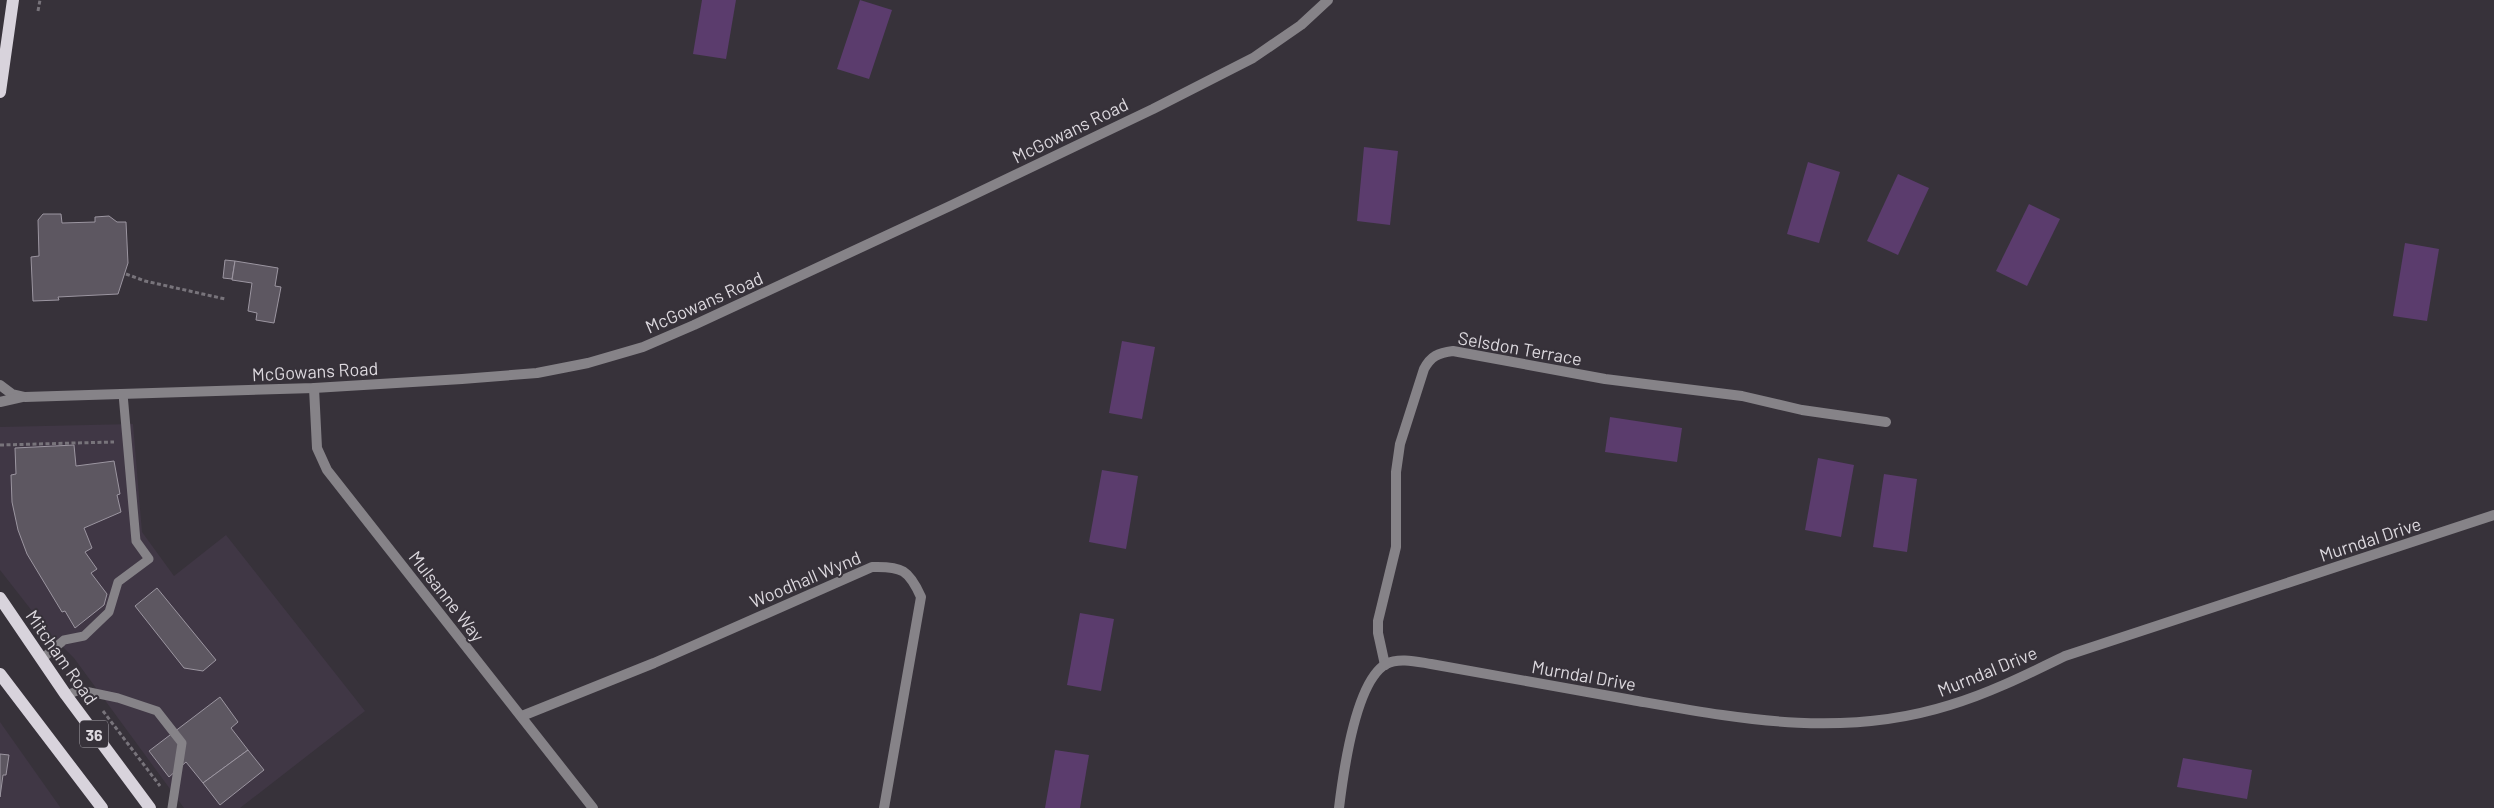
<svg xmlns="http://www.w3.org/2000/svg" width="2494" height="808" font-family="Barlow,sans-serif">
  <style>
    .built { fill: #403745 }
    .green { fill: #5b3c6d }
    .building { fill: #5d5761; stroke: #9c96a1 }
    .lines { fill: none; stroke-linecap: round; stroke-linejoin: round }
    .path { stroke: #78747b; stroke-width: 3; stroke-dasharray: 4 2.5; stroke-linecap: butt }
    .service { stroke: #868388; stroke-width: 9 }
    .minor { stroke: #868388; stroke-width: 10 }
    .primary { stroke: #d8d3dc; stroke-width: 12 }
    .labels { text-anchor: middle; dominant-baseline: central; stroke-width: 4; stroke-linejoin: round; paint-order: stroke }
    .shield { fill: #37323a; stroke: #aaa6ad; stroke-width: 1 }
    .shield-label { font-size: 16px; font-weight: bold; fill: #dcd8de }
    .street-label { font-size: 18px; fill: #dcd8de; stroke: #37323a }
  </style>
  <rect width="100%" height="100%" fill="#37323a"/>
  <g class="built">
    <polygon points="133,424 142,532 174,576 226,535 365,711 240,808 184,808 74,658 50,634 0,570 0,427"/>
    <polygon points="0,722 60,807 60,808 0,808"/>
  </g>
  <g class="green">
    <polygon points="702,0 736,0 726,59 693,54"/>
    <polygon points="860,0 892,10 869,79 837,69"/>
    <polygon points="1364,147 1398,151 1390,225 1357,221"/>
    <polygon points="1808,162 1840,172 1819,243 1787,234"/>
    <polygon points="1898,174 1929,188 1898,255 1867,241"/>
    <polygon points="2029,204 2060,219 2027,286 1996,271"/>
    <polygon points="2405,243 2439,249 2427,321 2393,316"/>
    <polygon points="1122,341 1155,347 1142,419 1109,413"/>
    <polygon points="1610,417 1682,428 1677,462 1605,452"/>
    <polygon points="1818,458 1854,465 1841,537 1805,530"/>
    <polygon points="1102,470 1138,476 1126,549 1089,542"/>
    <polygon points="1884,474 1917,479 1907,552 1873,547"/>
    <polygon points="1080,613 1114,619 1101,691 1067,685"/>
    <polygon points="1055,750 1089,755 1080,808 1045,808"/>
    <polygon points="2183,758 2252,770 2247,799 2177,787"/>
  </g>
  <g class="building">
    <polygon points="43,214 61,214 62,223 95,222 95,217 109,216 117,222 126,222 128,263 118,294 58,297 59,300 33,301 31,257 39,256 38,220"/>
    <polygon points="225,260 235,261 232,279 223,278"/>
    <polygon points="235,261 278,268 275,286 281,287 274,323 256,320 257,313 248,311 252,283 232,280"/>
    <polygon points="74,445 76,466 114,461 120,494 117,495 121,512 84,528 92,548 85,552 97,569 91,573 107,594 104,605 75,628 65,611 62,612 27,554 18,530 12,502 11,475 16,474 15,448"/>
    <polygon points="157,588 216,660 203,671 184,668 135,606"/>
    <polygon points="220,697 238,722 231,728 248,750 203,783 186,762 169,777 149,751"/>
    <polygon points="248,750 264,770 220,805 203,783"/>
    <polygon points="0,754 9,755 6,775 3,775 0,797"/>
  </g>
  <g class="lines">
    <g class="path">
      <polyline points="38,11 40,0"/>
      <polyline points="126,274 145,281 225,299"/>
      <polyline points="0,445 114,442"/>
      <polyline points="103,711 160,786"/>
    </g>
    <g class="service">
      <polyline points="43,658 64,640 84,636 109,612 118,582 149,559 136,541 123,394"/>
      <polyline points="66,695 80,690 118,698 157,711 182,743 172,808"/>
    </g>
    <g class="minor">
      <polyline points="0,385 12,394 25,397 314,388 462,379 537,373 588,363 643,347 694,325 950,206 1153,109 1253,58 1301,25 1328,0"/>
      <polyline points="314,388 317,448 327,470 593,808"/>
      <polyline points="0,402 22,397"/>
      <path d="M 1385,665 L 1378,633 L 1378,621 L 1396,547 L 1396,472 L 1400,444 L 1424,369 C 1431,356 1438,353 1453,351 L 1605,379 L 1742,396 L 1802,410 L 1886,422"/>
      <path d="M 522,716 L 654,663 L 872,567 C 902,566 909,570 921,597 L 884,808"/>
      <path d="M 1339,808 C 1343,775 1355,682 1386,664 C 1399,657 1418,662 1431,664 C 1498,676 1565,688 1632,700 C 1741,719 1842,739 1950,705 C 1990,693 2028,674 2065,656 L 2494,515"/>
    </g>
    <g class="primary">
      <polyline points="0,92 13,0"/>
      <polyline points="0,598 66,695 150,808"/>
      <polyline points="0,674 102,808"/>
    </g>
  </g>
  <g class="labels">
    <rect class="shield" x="80" y="720.5" width="28" height="27" rx="4"/>
    <g class="shield-label">
      <text x="94" y="734">36</text>
    </g>
    <g class="street-label">
      <text transform="translate(1070 130) rotate(-26)">McGowans Road</text>
      <text transform="translate(704 302) rotate(-24)">McGowans Road</text>
      <text transform="translate(1520 348) rotate(10)">Selsdon Terrace</text>
      <text transform="translate(315 371) rotate(-3)">McGowans Road</text>
      <text transform="translate(2370 539) rotate(-18)">Murndal Drive</text>
      <text transform="translate(805 579) rotate(-23)">Woodhall Wynd</text>
      <text transform="translate(447 596) rotate(52)">Mulsanne Way</text>
      <text transform="translate(62 657) rotate(55)">Mitcham Road</text>
      <text transform="translate(1987 671) rotate(-22)">Murndal Drive</text>
      <text transform="translate(1584 675) rotate(10)">Murndal Drive</text>
    </g>
  </g>
</svg>
